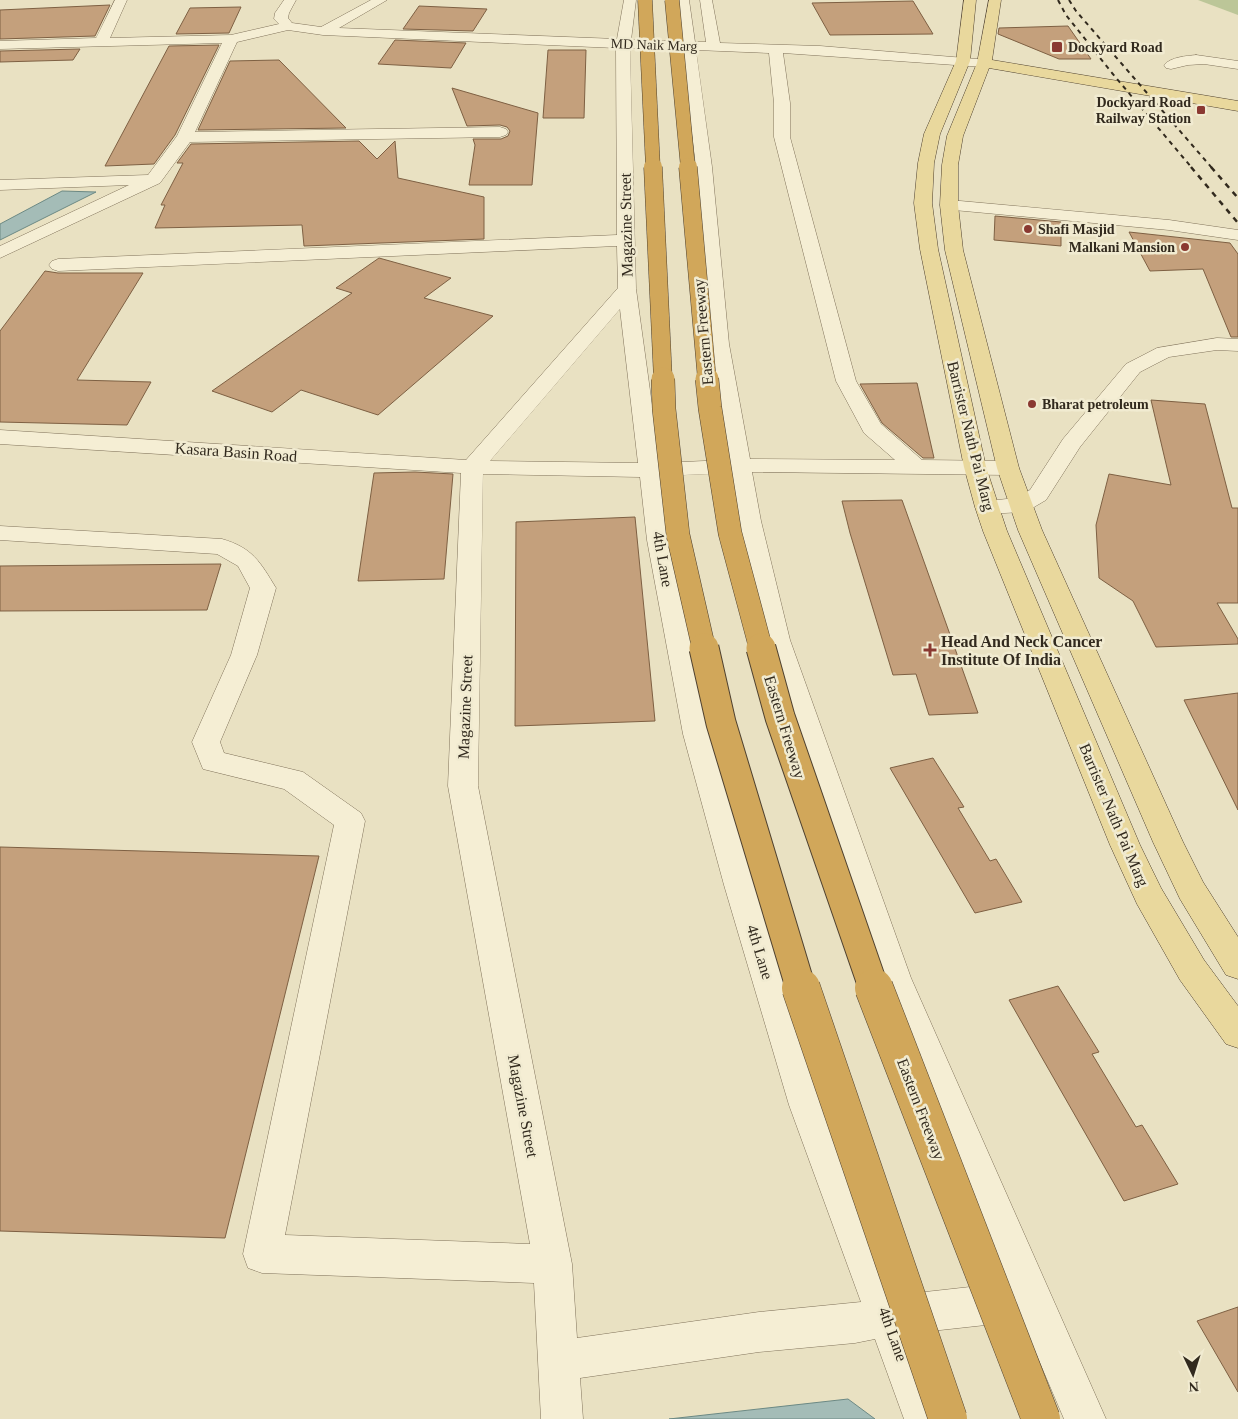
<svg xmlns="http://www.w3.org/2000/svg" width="1238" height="1419" font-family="'Times New Roman',serif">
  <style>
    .green { fill: #bcc698 }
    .water { fill: #a4bcb7; stroke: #6c8984 }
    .building { fill: #c4a07c; stroke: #7e6043 }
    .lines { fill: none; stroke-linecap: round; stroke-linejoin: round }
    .minor-casing { stroke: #81735b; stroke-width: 1 }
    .major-casing { stroke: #4f412f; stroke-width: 1 }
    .minor { fill: #f5eed4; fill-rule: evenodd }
    .major { fill: #e9d89d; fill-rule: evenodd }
    .rail-far1 { stroke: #322a1e; stroke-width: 2; stroke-dasharray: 4.5 4.5; stroke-linecap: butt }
    .rail { stroke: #322a1e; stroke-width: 2.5; stroke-dasharray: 5.5 5.5; stroke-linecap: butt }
    .highway-bridge-far4-casing { stroke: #4f412f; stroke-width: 15; stroke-linecap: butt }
    .highway-bridge-far3-casing { stroke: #4f412f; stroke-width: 19; stroke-linecap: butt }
    .highway-bridge-far2-casing { stroke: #4f412f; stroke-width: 24; stroke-linecap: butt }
    .highway-bridge-far1-casing { stroke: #4f412f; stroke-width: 31; stroke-linecap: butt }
    .highway-bridge-casing { stroke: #4f412f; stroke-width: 39; stroke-linecap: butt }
    .highway-bridge-far4 { stroke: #d1a75a; stroke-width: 14 }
    .highway-bridge-far3 { stroke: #d1a75a; stroke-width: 18 }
    .highway-bridge-far2 { stroke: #d1a75a; stroke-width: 23 }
    .highway-bridge-far1 { stroke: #d1a75a; stroke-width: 29 }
    .highway-bridge { stroke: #d1a75a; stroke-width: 38 }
    .poi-dot { fill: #8a3931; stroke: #f1ebd1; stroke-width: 2 }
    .labels { text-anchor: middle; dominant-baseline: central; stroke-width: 5; stroke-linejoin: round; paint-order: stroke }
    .far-street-label { font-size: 14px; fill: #322a1e; stroke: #f1ebd1 }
    .far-poi-label { font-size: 14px; font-weight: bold; fill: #322a1e; stroke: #f1ebd1; text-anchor: start }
    .street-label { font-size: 16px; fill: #322a1e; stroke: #f1ebd1 }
    .poi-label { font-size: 16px; font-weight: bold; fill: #322a1e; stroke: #f1ebd1; text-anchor: start }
  </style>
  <rect width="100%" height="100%" fill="#e9e1c2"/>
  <polygon class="green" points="1198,0 1238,0 1238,15"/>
  <g class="water">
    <polygon points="62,191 96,192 0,240 0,224"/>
    <polygon points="848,1399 875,1419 669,1419"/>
  </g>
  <g class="building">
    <polygon points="913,1 933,34 830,35 812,3"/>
    <polygon points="110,5 95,36 0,39 0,10"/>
    <polygon points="419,6 487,9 473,31 403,29"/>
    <polygon points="241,7 229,33 176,34 190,8"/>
    <polygon points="1068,26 1091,59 1059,59 998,34 999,28"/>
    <polygon points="395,40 466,43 451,68 378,64"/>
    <polygon points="219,45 175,135 154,164 105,166 169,46"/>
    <polygon points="80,49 73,60 0,62 0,51"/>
    <polygon points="548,50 586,50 584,118 543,118"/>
    <polygon points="279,60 346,128 198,130 230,61"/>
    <polygon points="452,88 538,113 532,185 469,185 475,145 473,139 501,139 508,136 510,131 507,127 500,125 467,126"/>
    <polygon points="359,141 377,159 395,141 398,178 484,197 484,239 304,246 302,225 155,228 165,205 161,205 183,163 177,163 191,144"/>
    <polygon points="995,216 1061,222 1061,246 994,240"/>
    <polygon points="1129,232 1230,243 1238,254 1238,337 1231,337 1203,269 1150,271"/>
    <polygon points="379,258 451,278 424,298 493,316 378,415 301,390 272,412 212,391 352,293 336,288"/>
    <polygon points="45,271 58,273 143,273 77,380 151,382 127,425 0,422 0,331"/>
    <polygon points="917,383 934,458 923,458 882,423 860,384"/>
    <polygon points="1151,400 1205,404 1232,508 1238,508 1238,603 1217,603 1238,639 1238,644 1156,647 1133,601 1099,578 1096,525 1109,474 1171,485"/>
    <polygon points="415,472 453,474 444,579 358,581 374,473"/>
    <polygon points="902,500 978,713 929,715 916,674 893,675 850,533 842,501"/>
    <polygon points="635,517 655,721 515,726 516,522"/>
    <polygon points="221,564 207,610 0,611 0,566"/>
    <polygon points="1238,693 1238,810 1184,700"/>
    <polygon points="933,758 964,807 958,808 990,861 996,859 1022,902 975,913 890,768"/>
    <polygon points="0,847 319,856 225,1238 0,1231"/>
    <polygon points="1058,986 1099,1052 1092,1054 1136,1127 1142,1125 1178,1184 1124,1201 1009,1000"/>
    <polygon points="1238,1307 1238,1392 1197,1321"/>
  </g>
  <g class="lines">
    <g class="minor-casing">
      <g id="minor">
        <path d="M 115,0 L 127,0 L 110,38 L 231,35 L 279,24 L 274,19 L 275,13 L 284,0 L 296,0 L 289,13 L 288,18 L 292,23 L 321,27 L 371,0 L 387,0 L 339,28 L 617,39 L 624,0 L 636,0 L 631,40 L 681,41 L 677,0 L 689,0 L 695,42 L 706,42 L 700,0 L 712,0 L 720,43 L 820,46 L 989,60 L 991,63 L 989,66 L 984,67 L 783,53 L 790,103 L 790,137 L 856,381 L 881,424 L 922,460 L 1008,461 L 1016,463 L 1019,468 L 1016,473 L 1008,475 L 752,472 L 761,521 L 790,640 L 911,978 L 1106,1419 L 1064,1419 L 1021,1318 L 1013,1322 L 913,1333 L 946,1419 L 904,1419 L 875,1339 L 855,1343 L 759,1352 L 580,1378 L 583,1419 L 541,1419 L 534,1283 L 262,1273 L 248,1268 L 243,1254 L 334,825 L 284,789 L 203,769 L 192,742 L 231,655 L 250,588 L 238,566 L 217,554 L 0,540 L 0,526 L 222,539 C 253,548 260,562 276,588 L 257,655 L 220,742 L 224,753 L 303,772 L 361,813 L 365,821 L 285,1235 L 530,1244 L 448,786 L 461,473 L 0,444 L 0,430 L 466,460 L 618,288 L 617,246 L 58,271 L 52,269 L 49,265 L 52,261 L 58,259 L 617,235 L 616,48 L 323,35 L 288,30 L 237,42 L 195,132 L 500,127 L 506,129 L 508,132 L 506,135 L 500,137 L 190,142 L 160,183 L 0,258 L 0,246 L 129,185 L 0,190 L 0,180 L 148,175 L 177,136 L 222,43 L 0,49 L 0,41 L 96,38 ZM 630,48 L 682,50 L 696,167 L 709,344 L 727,460 L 660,463 L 636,289 ZM 696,50 L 769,53 L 774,103 L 774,137 L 836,381 L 864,433 L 895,460 L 750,459 L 729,344 L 712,167 ZM 620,309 L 638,463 L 490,461 ZM 730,473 L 737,521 L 764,640 L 877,978 L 1006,1283 L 898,1295 L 825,1105 L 756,885 L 711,734 L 671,540 L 662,476 ZM 483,474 L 640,477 L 647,540 L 683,734 L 724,885 L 789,1105 L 861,1302 L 759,1312 L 577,1338 L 572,1264 L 478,786 Z"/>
        <path d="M 1196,55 L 1238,61 L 1238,69 L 1204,64 L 1188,65 L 1171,69 L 1166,68 L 1164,65 C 1171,57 1186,56 1196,55 Z"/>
        <polygon points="949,200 1169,220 1238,230 1238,240 1169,230 943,209 940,205 943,201"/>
        <polygon points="1217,338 1238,339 1238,351 1217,350 1169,357 1140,372 1080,447 1046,500 1029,510 1021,512 987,514 979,512 975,507 979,502 1016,498 1030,490 1063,439 1126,364 1157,348"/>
      </g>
    </g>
    <g class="major-casing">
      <g id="major">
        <polygon points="964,0 976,0 970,61 940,134 934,163 932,203 938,249 986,467 999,507 1007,531 1140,845 1161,888 1204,960 1238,1006 1238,1048 1226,1044 1180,980 1137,904 1110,845 983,531 975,507 964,467 920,249 914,203 918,163 924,134 956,61"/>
        <polygon points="989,0 1001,0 992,60 1238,101 1238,111 989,68 963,136 958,165 958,205 963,250 1019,468 1042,530 1183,842 1203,882 1238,937 1238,979 1226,975 1180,899 1153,842 1018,530 997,468 945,250 940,205 942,165 947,136 977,63"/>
      </g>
    </g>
    <use href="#minor" class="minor"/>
    <use href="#major" class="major"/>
    <g class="rail-far1">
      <polyline points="1058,0 1066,15 1112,73 1192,168"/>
      <polyline points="1069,0 1076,11 1212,168"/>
    </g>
    <g class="rail">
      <polyline points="1191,167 1238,223"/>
      <polyline points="1211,167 1238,198"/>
    </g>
    <g class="highway-bridge-far4-casing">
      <g id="highway-bridge-far4">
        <polyline points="645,0 653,168"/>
        <polyline points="672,0 688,168"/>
      </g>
    </g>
    <g class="highway-bridge-far3-casing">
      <g id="highway-bridge-far3">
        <polyline points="653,167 663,380"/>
        <polyline points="688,167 707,380"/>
      </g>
    </g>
    <g class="highway-bridge-far2-casing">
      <g id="highway-bridge-far2">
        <polyline points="663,379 664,409 678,535 704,649"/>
        <polyline points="707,379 710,408 730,533 761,649"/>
      </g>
    </g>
    <g class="highway-bridge-far1-casing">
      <g id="highway-bridge-far1">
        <polyline points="704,648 721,723 801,989"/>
        <polyline points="761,648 780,717 874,989"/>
      </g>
    </g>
    <g class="highway-bridge-casing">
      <g id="highway-bridge">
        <polyline points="801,988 948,1419"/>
        <polyline points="874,988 1041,1419"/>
      </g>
    </g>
    <use href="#highway-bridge-far4" class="highway-bridge-far4"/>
    <use href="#highway-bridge-far3" class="highway-bridge-far3"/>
    <use href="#highway-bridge-far2" class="highway-bridge-far2"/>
    <use href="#highway-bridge-far1" class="highway-bridge-far1"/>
    <use href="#highway-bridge" class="highway-bridge"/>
  </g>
  <g class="poi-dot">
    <rect x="1051" y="41" width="12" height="12" rx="2.5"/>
    <rect x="1196" y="105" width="10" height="10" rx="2.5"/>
    <circle cx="1028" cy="229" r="5"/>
    <circle cx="1185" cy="247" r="5"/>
    <circle cx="1032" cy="404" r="5"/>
    <path d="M927.5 642.5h5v5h5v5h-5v5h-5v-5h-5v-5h5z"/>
  </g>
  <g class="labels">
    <g class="far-street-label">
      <text transform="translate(654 45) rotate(2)">MD Naik Marg</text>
    </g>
    <g class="far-poi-label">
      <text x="1068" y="47">Dockyard Road</text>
      <text x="1191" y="102" text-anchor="end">Dockyard Road<tspan x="1191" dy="16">Railway Station</tspan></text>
      <text x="1038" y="229">Shafi Masjid</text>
      <text x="1175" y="247" text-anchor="end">Malkani Mansion</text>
      <text x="1042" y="404">Bharat petroleum</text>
    </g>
    <g class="street-label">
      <text transform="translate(626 225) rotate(-91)">Magazine Street</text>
      <text transform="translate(703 332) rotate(-95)">Eastern Freeway</text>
      <text transform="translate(971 436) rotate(76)">Barrister Nath Pai Marg</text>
      <text transform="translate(236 452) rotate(4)">Kasara Basin Road</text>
      <text transform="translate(663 559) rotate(80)">4th Lane</text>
      <text transform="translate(465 707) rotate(-88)">Magazine Street</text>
      <text transform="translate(785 727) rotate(73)">Eastern Freeway</text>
      <text transform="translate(1114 815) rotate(67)">Barrister Nath Pai Marg</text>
      <text transform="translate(760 952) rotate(73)">4th Lane</text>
      <text transform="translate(523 1106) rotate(79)">Magazine Street</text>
      <text transform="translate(921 1109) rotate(69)">Eastern Freeway</text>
      <text transform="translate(893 1334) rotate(70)">4th Lane</text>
    </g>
    <g class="poi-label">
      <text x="941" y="641">Head And Neck Cancer<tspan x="941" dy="18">Institute Of India</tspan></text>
    </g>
  </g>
  <g transform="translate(1193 1374) rotate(176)" stroke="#f1ebd1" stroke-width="4" paint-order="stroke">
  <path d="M0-4L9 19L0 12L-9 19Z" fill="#322a1e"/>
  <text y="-8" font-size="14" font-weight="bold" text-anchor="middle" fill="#322a1e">N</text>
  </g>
</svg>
